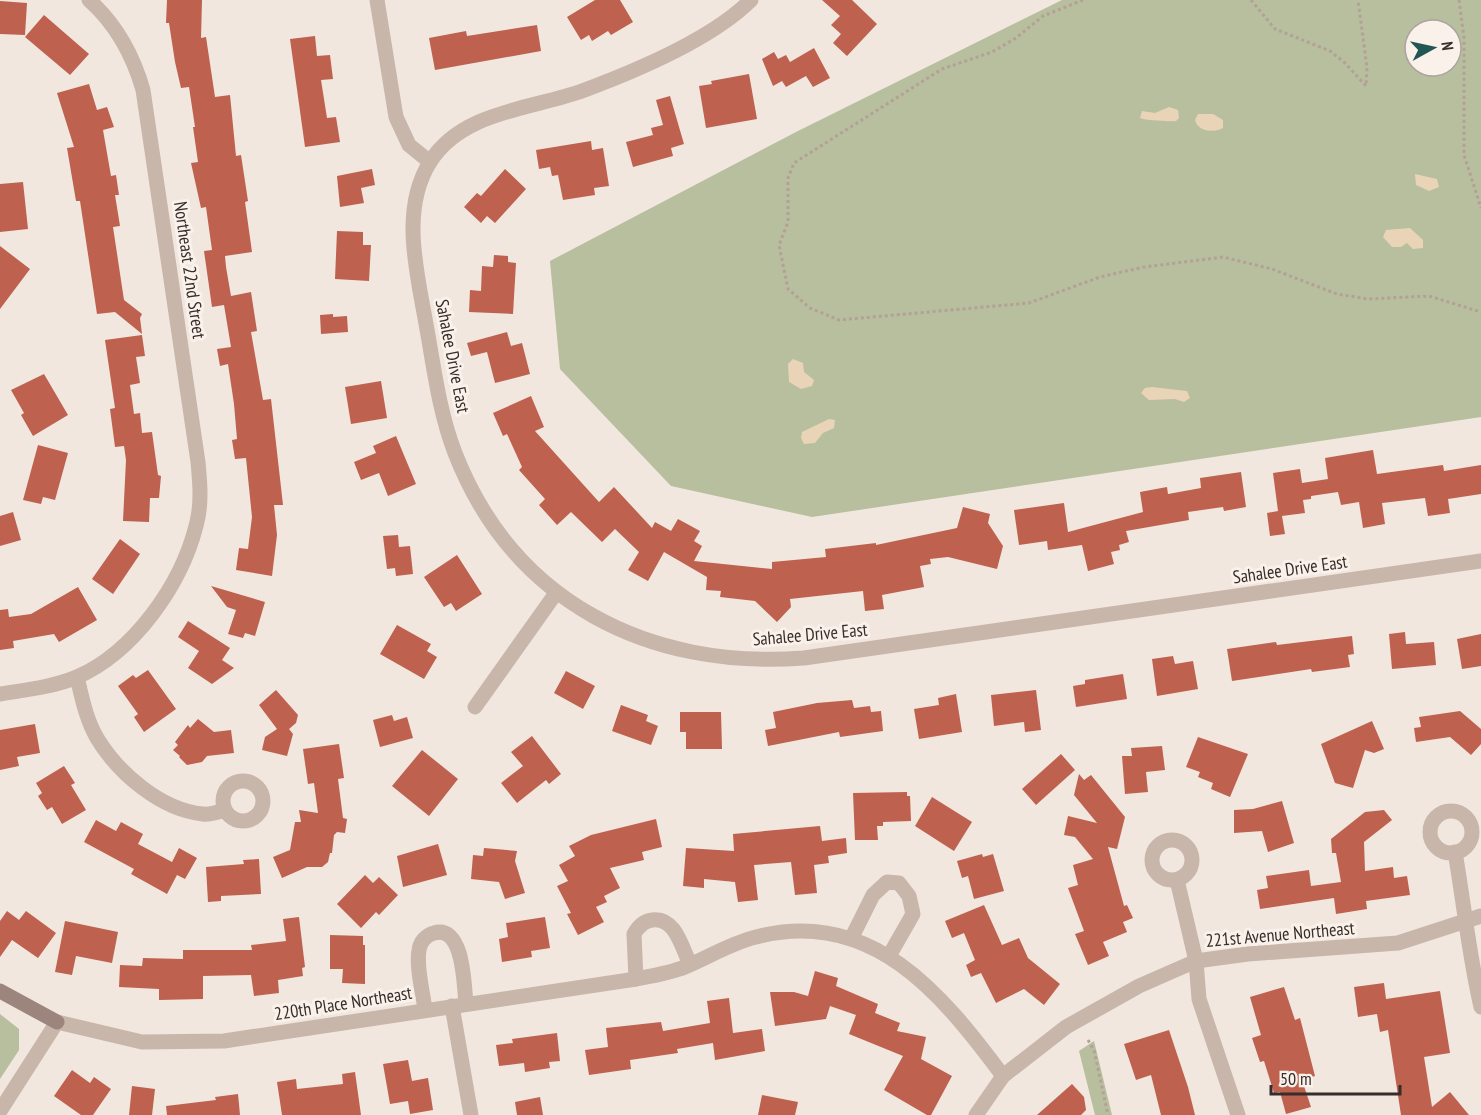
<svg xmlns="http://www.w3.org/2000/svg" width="1481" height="1115" font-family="'PT Sans Narrow',sans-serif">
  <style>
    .green { fill: #b7bf9f; fill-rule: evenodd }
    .sand { fill: #ead4b7 }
    .building { fill: #be614f }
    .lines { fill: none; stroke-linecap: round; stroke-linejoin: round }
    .path { stroke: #b4a095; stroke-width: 3; stroke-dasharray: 3 3; stroke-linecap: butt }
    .street { stroke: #c8b6ab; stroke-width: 15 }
    .secondary { stroke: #9c857c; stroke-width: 15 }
    .labels { text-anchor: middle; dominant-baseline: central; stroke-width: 6; stroke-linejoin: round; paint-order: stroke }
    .street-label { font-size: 18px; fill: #372d2a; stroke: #f9f1ea }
  </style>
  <rect width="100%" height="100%" fill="#f1e7de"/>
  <g class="green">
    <path d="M 1062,0 L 1481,0 L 1481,417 L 812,517 L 671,486 L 560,369 L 550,261 L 798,131 ZM 1415,30 L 1451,30 L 1451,66 L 1415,66 Z"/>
    <polygon points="0,1014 19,1029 19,1050 0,1079"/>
    <polygon points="1094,1041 1112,1115 1095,1115 1079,1051"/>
  </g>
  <g class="sand">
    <path d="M 1169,107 L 1178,110 L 1179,118 L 1176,121 C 1172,122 1143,120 1140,118 L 1142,111 L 1155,113 Z"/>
    <path d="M 1198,114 L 1213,114 L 1223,120 L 1223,128 C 1214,133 1198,132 1195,120 Z"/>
    <polygon points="1415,174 1437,179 1439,187 1429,191 1416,185"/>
    <polygon points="1410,228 1423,240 1423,248 1413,249 1407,243 1401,247 1392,247 1383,237 1386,230"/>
    <polygon points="793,359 803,363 804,372 814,380 812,386 801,389 789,382 788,364"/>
    <polygon points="1152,387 1187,391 1190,398 1184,402 1175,399 1149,400 1141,393 1145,388"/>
    <polygon points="829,419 835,420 834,428 823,433 815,443 804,444 801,438 802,432"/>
  </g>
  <g class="building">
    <polygon points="167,0 202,0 201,38 206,37 215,97 230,95 236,156 241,155 248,201 245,202 252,252 225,256 226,267 231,296 251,292 257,331 251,332 263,400 271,399 283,505 274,505 277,535 272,576 236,570 239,548 248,549 252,517 246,458 235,459 232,440 237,439 234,404 228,364 220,366 217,349 231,347 224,305 212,307 204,251 212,250 206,207 201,208 191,163 198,162 193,127 195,127 189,87 181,88 175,62 169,23 166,23"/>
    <polygon points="595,0 620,0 633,22 611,35 608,31 592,41 589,35 581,40 567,17"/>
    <polygon points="822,0 852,0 877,24 847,56 833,43 841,34 831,25 840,16"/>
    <polygon points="0,1 27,3 25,35 0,34"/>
    <polygon points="44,15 89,54 70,75 25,37"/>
    <polygon points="537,25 541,51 435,70 429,38 466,31 467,36"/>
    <polygon points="315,36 317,56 330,55 333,79 321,80 327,118 336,117 340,142 305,147 290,39"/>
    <polygon points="814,48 830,78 813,87 806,76 786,87 782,81 773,86 762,59 774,52 778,59 786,55 790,62"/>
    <polygon points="749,74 757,119 706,128 699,86 712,84 711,81"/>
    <polygon points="89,84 97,110 107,107 114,127 103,130 111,176 116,175 119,195 115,195 120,226 113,227 124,300 142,314 140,318 142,334 115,312 97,314 80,201 76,201 67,148 74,147 57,93"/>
    <polygon points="670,96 684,144 671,148 673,156 633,167 626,142 653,135 651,128 663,125 656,100"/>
    <polygon points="591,141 592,150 603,148 609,186 594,188 595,195 563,200 558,175 552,176 550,167 539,169 536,150"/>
    <polygon points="372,169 375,185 361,188 364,203 340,207 337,176"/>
    <polygon points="505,169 526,189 495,223 487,216 481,223 464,207 477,193 481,196"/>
    <polygon points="23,182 28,229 0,232 0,184"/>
    <polygon points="337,231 363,232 363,245 371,245 369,281 335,279"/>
    <polygon points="0,246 30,269 0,309"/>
    <polygon points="494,255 508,256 508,262 516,263 513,314 469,312 470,290 481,291 482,266 493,267"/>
    <polygon points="333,314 333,317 347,316 348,332 321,334 320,315"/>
    <polygon points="507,332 511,346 522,343 530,374 495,383 487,352 471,356 467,343"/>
    <polygon points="142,335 145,356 136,357 140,383 130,385 134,414 140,413 142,433 152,432 158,475 161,476 159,498 150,498 149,522 123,521 126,460 124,446 115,447 110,409 115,408 105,340"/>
    <polygon points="44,374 68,415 33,436 21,415 24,413 11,390"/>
    <polygon points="381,381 387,418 351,424 345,387"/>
    <polygon points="531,396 544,427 535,431 599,502 614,487 652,528 655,522 671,531 678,519 700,531 694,541 702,546 694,561 772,569 772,562 826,557 825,549 876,543 876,545 957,528 963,507 990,514 988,523 1003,546 997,569 948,557 930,559 931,564 920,566 924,587 882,595 884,609 865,611 863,591 790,599 791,607 777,622 755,601 720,597 721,591 706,590 707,577 664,552 648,581 628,570 639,552 615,529 602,542 571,512 557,525 539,505 545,499 519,470 522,467 507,434 503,436 493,413"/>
    <polygon points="396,436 416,484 388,496 379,473 361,480 354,462 376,453 373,446"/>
    <polygon points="38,445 68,453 55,500 43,497 41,504 23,500"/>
    <polygon points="1373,450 1377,474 1443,465 1444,471 1481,465 1481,494 1448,499 1450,513 1428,516 1425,498 1382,503 1385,524 1363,528 1359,502 1341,505 1338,492 1311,496 1311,499 1303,500 1305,513 1282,516 1285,534 1270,536 1267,513 1278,511 1273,473 1300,469 1302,483 1328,479 1325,458"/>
    <polygon points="1241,472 1246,507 1224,511 1223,507 1188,512 1189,520 1126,531 1129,542 1119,545 1120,550 1111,552 1114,564 1088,571 1082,545 1048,550 1047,541 1019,545 1014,510 1064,503 1068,532 1143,512 1140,492 1167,487 1168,494 1201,488 1200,478"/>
    <polygon points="13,512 21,540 0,546 0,516"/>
    <polygon points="398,535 399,547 410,546 413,574 396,576 395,568 387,569 383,536"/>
    <polygon points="120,539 140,554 113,594 92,579"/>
    <polygon points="457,555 482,594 456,611 451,603 444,607 424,577"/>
    <polygon points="211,586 265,602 255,636 245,633 243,638 228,634 236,610 227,607"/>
    <polygon points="78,587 97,620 59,642 54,634 13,641 14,648 0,650 0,610 8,609 9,617 31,614"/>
    <polygon points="188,621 230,648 222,660 234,668 212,684 188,668 199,651 178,637"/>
    <polygon points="397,625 431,644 427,651 437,657 424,679 380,654"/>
    <polygon points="1405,632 1406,644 1434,642 1436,665 1392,669 1389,634"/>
    <polygon points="1481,634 1481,666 1462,669 1457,639"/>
    <polygon points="1352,636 1354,654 1348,655 1350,667 1312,672 1311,669 1232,681 1227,649 1276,642 1277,645"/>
    <polygon points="1173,656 1175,664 1193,661 1198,689 1157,696 1152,659"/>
    <polygon points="148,670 176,709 144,732 134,717 138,714 118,686 133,675 136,678"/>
    <polygon points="566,671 595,686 583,709 554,693"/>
    <polygon points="1123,674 1127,699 1076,707 1073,686 1085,684 1085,680"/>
    <polygon points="276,690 298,715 296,723 289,729 293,734 287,756 262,750 265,737 277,729 259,705"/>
    <polygon points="1036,690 1041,730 1025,732 1024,722 994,726 991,695"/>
    <polygon points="956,694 962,732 919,739 914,709 939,705 938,698"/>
    <polygon points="852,700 854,708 870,706 871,712 881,711 883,731 840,737 839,732 768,746 765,730 776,728 773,712 817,703"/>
    <polygon points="621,705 648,715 646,721 658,726 651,745 612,731"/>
    <polygon points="1460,711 1481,729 1481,744 1471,755 1450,737 1416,742 1414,728 1421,727 1419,717"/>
    <polygon points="680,712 721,712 722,749 686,749 686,732 680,732"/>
    <polygon points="392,715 394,721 407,717 413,738 380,747 373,720"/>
    <polygon points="198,719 214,732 231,730 234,753 207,756 202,762 187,765 179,757 180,756 173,750 178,745 175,742 188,725 190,728"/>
    <polygon points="1372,721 1384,749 1374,753 1365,750 1353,788 1335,783 1321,744"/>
    <polygon points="35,724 40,753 17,757 19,766 0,770 0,730"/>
    <polygon points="532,736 561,774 549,784 546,780 517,803 501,783 523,766 511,752"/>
    <polygon points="1198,737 1248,754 1230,797 1211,789 1213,783 1198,777 1200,772 1186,767"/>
    <polygon points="339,744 344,778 338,779 343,818 347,819 345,833 337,832 334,835 332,853 330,853 328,862 322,867 307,867 282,878 273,857 290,850 295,822 301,822 299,810 318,813 314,783 308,784 303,749"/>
    <polygon points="1162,746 1165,770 1146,772 1148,792 1125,794 1122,756 1132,756 1131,748"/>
    <polygon points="422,750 458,779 429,816 392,786"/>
    <polygon points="1061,754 1075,770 1036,805 1022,789"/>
    <polygon points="64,766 75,783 71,785 86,810 62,824 52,807 47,810 38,796 42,793 36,783"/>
    <polygon points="1079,774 1084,780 1091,775 1125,817 1117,849 1108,847 1124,906 1127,905 1133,918 1123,922 1127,932 1103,942 1109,956 1088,965 1075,934 1084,931 1068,888 1078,885 1073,865 1093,859 1075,837 1064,835 1068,816 1097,823 1074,795"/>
    <polygon points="907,792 907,796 910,796 911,821 883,822 883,826 877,826 878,840 855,840 853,793"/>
    <polygon points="932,797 972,822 954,851 915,826"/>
    <polygon points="1282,801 1294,843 1268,852 1262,831 1234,833 1234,810 1253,809"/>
    <polygon points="1384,810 1392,820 1364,842 1365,871 1393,867 1394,878 1407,876 1410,895 1366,901 1367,909 1336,914 1334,898 1260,909 1257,890 1268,888 1266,876 1309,870 1311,886 1341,882 1336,853 1332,853 1331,839 1365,812"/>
    <polygon points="656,819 662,847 642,852 644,860 610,868 620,888 604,896 607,902 596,907 604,922 578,935 567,914 571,913 557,886 568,881 559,865 575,856 569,846 591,835"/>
    <polygon points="96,820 116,831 121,822 143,834 138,844 172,862 179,848 197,858 185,879 177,875 167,894 131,874 134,869 84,842"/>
    <polygon points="820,826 822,841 846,838 847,853 828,856 829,863 814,865 817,893 795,895 791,862 754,865 758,900 738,902 735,882 704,879 704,888 683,886 686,848 734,851 733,834"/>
    <polygon points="438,844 447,875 403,887 397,856"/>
    <polygon points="484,848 517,851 515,861 525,893 505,899 499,882 471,879 473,855 483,856"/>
    <polygon points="982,854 983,857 993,854 1004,891 974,899 968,876 962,878 957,861"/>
    <polygon points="259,859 261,894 221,896 221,901 208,902 206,867 244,864 243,860"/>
    <polygon points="365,875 373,883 379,877 398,895 379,915 376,912 361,928 337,904"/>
    <polygon points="984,905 1002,945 1019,938 1028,958 1060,984 1044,1005 1024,989 996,1003 981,973 971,977 966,965 975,960 964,933 952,938 945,921"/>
    <polygon points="7,911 19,920 26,911 56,933 38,958 12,940 0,957 0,921"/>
    <polygon points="299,917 305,967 302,968 303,976 278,980 279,993 254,996 251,975 203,976 203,999 159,1000 159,989 119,987 120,965 142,966 143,958 183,959 183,950 252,950 251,945 286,941 283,919"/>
    <polygon points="545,917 550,948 531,951 532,957 502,962 499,939 508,937 506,923"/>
    <polygon points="65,921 118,932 112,963 76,956 72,975 55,972"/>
    <polygon points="330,935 363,936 363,945 365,945 365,984 342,983 343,969 330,969"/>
    <polygon points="815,971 838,978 836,986 878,1004 875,1013 900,1023 897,1031 926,1037 921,1059 952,1076 931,1115 927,1115 884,1090 903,1056 849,1034 856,1015 830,1006 826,1019 775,1026 770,992 794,992 808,996"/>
    <polygon points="1384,983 1386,999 1440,991 1450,1053 1424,1057 1432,1107 1450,1092 1469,1115 1401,1115 1388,1030 1380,1032 1377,1014 1358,1017 1354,987"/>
    <polygon points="1284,987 1295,1020 1300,1018 1315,1076 1302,1080 1311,1107 1286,1114 1280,1092 1274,1093 1264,1061 1260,1062 1252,1038 1261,1035 1250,997"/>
    <polygon points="729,998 733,1033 762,1029 765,1051 715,1060 713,1043 677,1049 678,1053 630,1060 631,1069 589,1075 585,1050 608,1047 606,1028 661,1022 663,1031 710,1023 707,1001"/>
    <polygon points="1169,1030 1188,1087 1195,1115 1161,1115 1151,1075 1136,1080 1124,1044"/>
    <polygon points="557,1033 560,1061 549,1062 550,1068 525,1072 524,1063 499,1066 496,1045 513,1043 512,1039"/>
    <polygon points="408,1060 412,1081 428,1078 433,1110 410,1114 408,1101 390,1104 383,1064"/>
    <polygon points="72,1070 90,1083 94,1077 111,1089 93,1115 81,1115 54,1096"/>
    <polygon points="355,1072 361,1115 282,1115 277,1082 296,1079 297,1089 343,1084 342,1074"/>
    <polygon points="1072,1084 1084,1097 1086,1110 1081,1115 1037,1115"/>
    <polygon points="132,1086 155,1089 152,1115 129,1115"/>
    <polygon points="238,1094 240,1115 167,1115 166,1106 216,1100 215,1097"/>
    <polygon points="762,1095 798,1102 795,1115 758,1115"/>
    <polygon points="540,1097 543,1115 517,1115 515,1102"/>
  </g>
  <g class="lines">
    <g class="path">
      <polyline points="1083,0 1043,16 1016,38 992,52 942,69 794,163 788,178 788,222 779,245 788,289 810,308 839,320 1029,303 1100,277 1144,267 1223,257 1272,269 1337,294 1368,299 1429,296 1481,312"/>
      <polyline points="1251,0 1275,29 1330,51 1345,63 1366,86 1367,68 1358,0"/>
      <polyline points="1459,0 1464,38 1464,155 1481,208"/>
      <polyline points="1088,1040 1094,1050 1108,1115"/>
    </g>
    <g class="street">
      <polyline points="377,0 396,117 409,145 430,162"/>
      <path d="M 751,0 C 711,40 636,71 582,91 C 532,109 462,111 430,162 C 400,210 417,272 426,324 C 434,367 439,412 455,453 C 513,602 649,670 804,658 L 1481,561"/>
      <path d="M 77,677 C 82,698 86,719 97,738 C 118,773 161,810 203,814 C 210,815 218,812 225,810"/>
      <path d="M 0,694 C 25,690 53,687 77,677 C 134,652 181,585 196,526 C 202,505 200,483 198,462 L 143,90 C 133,55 117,25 89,0"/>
      <polyline points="475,707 556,593"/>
      <circle cx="243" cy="801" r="20"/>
      <circle cx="1451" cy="832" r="21"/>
      <circle cx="1172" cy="860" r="20"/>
      <path d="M 1455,852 C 1464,904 1469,956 1481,1007"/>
      <polyline points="1177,880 1196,961 1199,999 1238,1115"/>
      <polyline points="851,939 873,895 887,882 899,883 909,896 913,914 889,956"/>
      <path d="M 636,979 L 634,934 C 638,927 643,921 652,920 C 675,916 682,948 690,964"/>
      <polyline points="452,1006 471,1115"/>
      <path d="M 425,1010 C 423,992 416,968 419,950 C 420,942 426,935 434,933 C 464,924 464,986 466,1004"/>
      <path d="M 0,1111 L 57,1022 L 142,1042 L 224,1041 L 636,979 C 652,976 670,973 685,967 C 709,957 731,943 756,937 C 872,907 942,994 1003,1076"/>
      <polyline points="976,1115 1003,1076 1066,1027 1139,986 1196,961 1248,954 1398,943 1481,916"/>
    </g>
    <polyline class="secondary" points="0,991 57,1022"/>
  </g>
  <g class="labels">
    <g class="street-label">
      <text transform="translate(190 270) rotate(82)">Northeast 22nd Street</text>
      <text transform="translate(453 356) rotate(79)">Sahalee Drive East</text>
      <text transform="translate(1290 569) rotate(-8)">Sahalee Drive East</text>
      <text transform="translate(810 634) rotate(-5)">Sahalee Drive East</text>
      <text transform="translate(1280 934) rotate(-5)">221st Avenue Northeast</text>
      <text transform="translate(343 1003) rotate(-9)">220th Place Northeast</text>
    </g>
  </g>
  <g transform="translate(1433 48) rotate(82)"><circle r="28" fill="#f9f1ea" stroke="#aba39d" stroke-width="1.5"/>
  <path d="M0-4.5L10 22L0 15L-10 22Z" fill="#225655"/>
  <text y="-9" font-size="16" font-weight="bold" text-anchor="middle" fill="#372d2a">N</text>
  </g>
  <path d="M1271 1085v9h129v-9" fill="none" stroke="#372d2a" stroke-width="3"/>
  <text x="1280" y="1085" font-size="18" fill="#372d2a" stroke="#f9f1ea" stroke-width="4.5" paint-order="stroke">50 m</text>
</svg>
